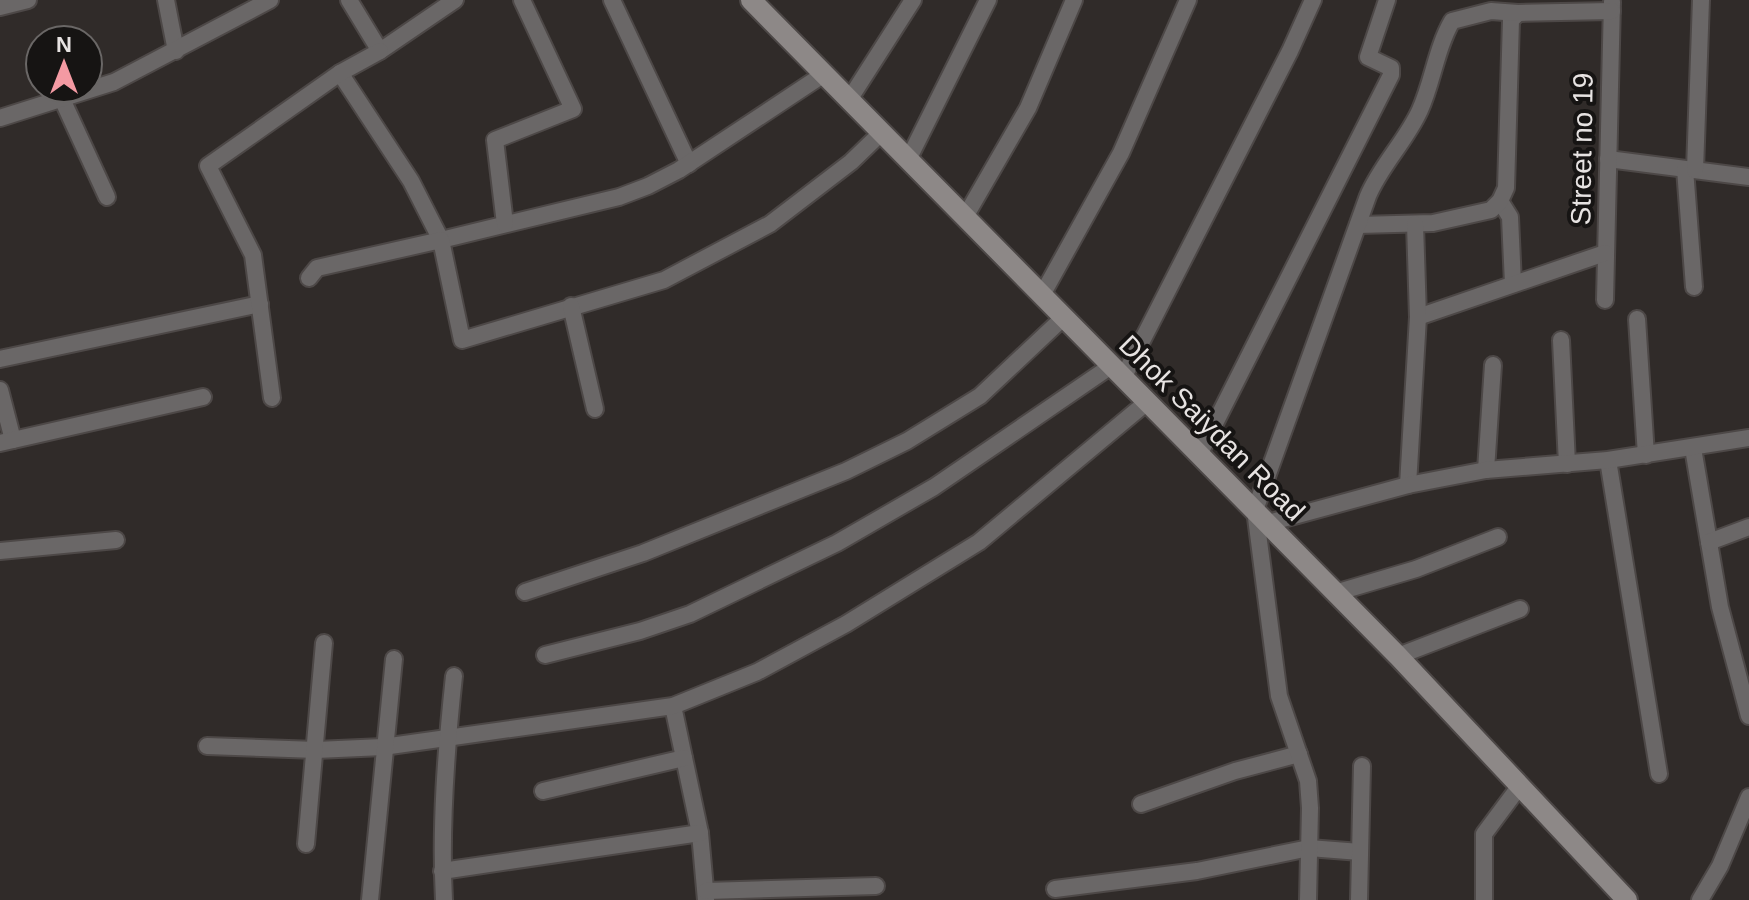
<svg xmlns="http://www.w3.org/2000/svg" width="1749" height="900" font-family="Helvetica,sans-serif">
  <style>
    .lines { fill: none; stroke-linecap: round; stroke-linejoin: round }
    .minor-casing { stroke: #4d4847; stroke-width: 20 }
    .secondary-casing { stroke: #4d4847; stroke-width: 24 }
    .minor { stroke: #6a6767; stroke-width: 16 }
    .secondary { stroke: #8d8887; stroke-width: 20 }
    .labels { text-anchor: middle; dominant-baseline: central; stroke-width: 8; stroke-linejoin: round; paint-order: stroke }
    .street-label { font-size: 28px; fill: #e7e3e2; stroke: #161413 }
  </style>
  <rect width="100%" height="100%" fill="#302b29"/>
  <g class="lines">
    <g class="minor-casing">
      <g id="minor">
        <polyline points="166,0 176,51"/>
        <polyline points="349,0 380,51 455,0"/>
        <polyline points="612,0 689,164"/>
        <polyline points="0,7 28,0"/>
        <polyline points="340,73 411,181 441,240 619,197 648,186 679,170 824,74"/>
        <polyline points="62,99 107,197"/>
        <polyline points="849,100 913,0"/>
        <polyline points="0,118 114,82 270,0"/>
        <polyline points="1608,159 1749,177"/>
        <polyline points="908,160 988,0"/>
        <polyline points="1685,169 1694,287"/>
        <polyline points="1695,170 1701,0"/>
        <polyline points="1500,201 1510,217 1513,284"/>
        <polyline points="965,217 1028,108 1074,0"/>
        <polyline points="505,224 495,140 573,109 522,0"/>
        <polyline points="1358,225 1433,223 1491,210 1500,201 1506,188 1511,20 1518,13"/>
        <polyline points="309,278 317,268 441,240 462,340 664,280 770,224 851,162 881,133"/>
        <polyline points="1042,295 1121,153 1188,0"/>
        <polyline points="1605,300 1612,2"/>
        <polyline points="571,306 595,409"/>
        <polyline points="1418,317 1605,253"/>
        <polyline points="1637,319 1646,455"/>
        <polyline points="1561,340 1567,464"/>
        <polyline points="0,359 260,304"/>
        <polyline points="1123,378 1290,51 1313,0"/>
        <polyline points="0,390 13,440"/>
        <polyline points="272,398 253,255 208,166 340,73 380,51"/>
        <polyline points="0,443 203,397"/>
        <polyline points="1693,448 1720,607 1749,716"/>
        <polyline points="1199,455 1391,75 1391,68 1368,57 1387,0"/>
        <polyline points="1608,460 1659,774"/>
        <polyline points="1486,470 1493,365"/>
        <polyline points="1408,485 1418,317 1415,224"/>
        <polyline points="1268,523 1408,485 1486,470 1608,460 1749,438"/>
        <polyline points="1709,542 1749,527"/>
        <polyline points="0,551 116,540"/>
        <polyline points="525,592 643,553 846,471 907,441 980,396 1064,317"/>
        <polyline points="1335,593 1416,569 1498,537"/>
        <polyline points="545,655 640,631 690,614 837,543 934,487 1111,366"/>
        <polyline points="1398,656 1520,609"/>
        <polyline points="673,706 700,833 706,900"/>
        <polyline points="207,746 316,750 383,747 673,706 757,672 846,624 979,542 1147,402"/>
        <polyline points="543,791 684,758"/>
        <polyline points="1141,804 1235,771 1299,754"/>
        <polyline points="306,844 324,643"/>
        <polyline points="442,871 700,833"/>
        <polyline points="1055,889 1197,871 1309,848 1360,852"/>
        <polyline points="706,891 876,886"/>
        <polyline points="370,900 394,659"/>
        <path d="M 444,900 C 440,826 446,750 454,676"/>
        <path d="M 1308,900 L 1310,808 L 1308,781 L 1279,696 L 1255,510 L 1368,196 C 1381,165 1406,141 1420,110 C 1433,81 1436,49 1452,21 L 1491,11 L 1518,13 L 1612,11"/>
        <polyline points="1359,900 1362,766"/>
        <polyline points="1484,900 1484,834 1519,787"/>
        <polyline points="1700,900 1720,866 1749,797"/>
      </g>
    </g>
    <g class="secondary-casing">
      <polyline id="secondary" points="751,0 1398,656 1627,900"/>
    </g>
    <use href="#minor" class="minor"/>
    <use href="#secondary" class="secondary"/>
  </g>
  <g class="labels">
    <g class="street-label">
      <text transform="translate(1582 149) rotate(-89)">Street no 19</text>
      <text transform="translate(1212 428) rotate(45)">Dhok Saiydan Road</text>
    </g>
  </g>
  <g transform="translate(64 64)"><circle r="38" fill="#161413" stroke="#6a6766" stroke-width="2"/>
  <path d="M0-6L14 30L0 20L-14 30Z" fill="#f49aa3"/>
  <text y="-12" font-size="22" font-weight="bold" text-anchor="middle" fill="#e7e3e2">N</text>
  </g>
</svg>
